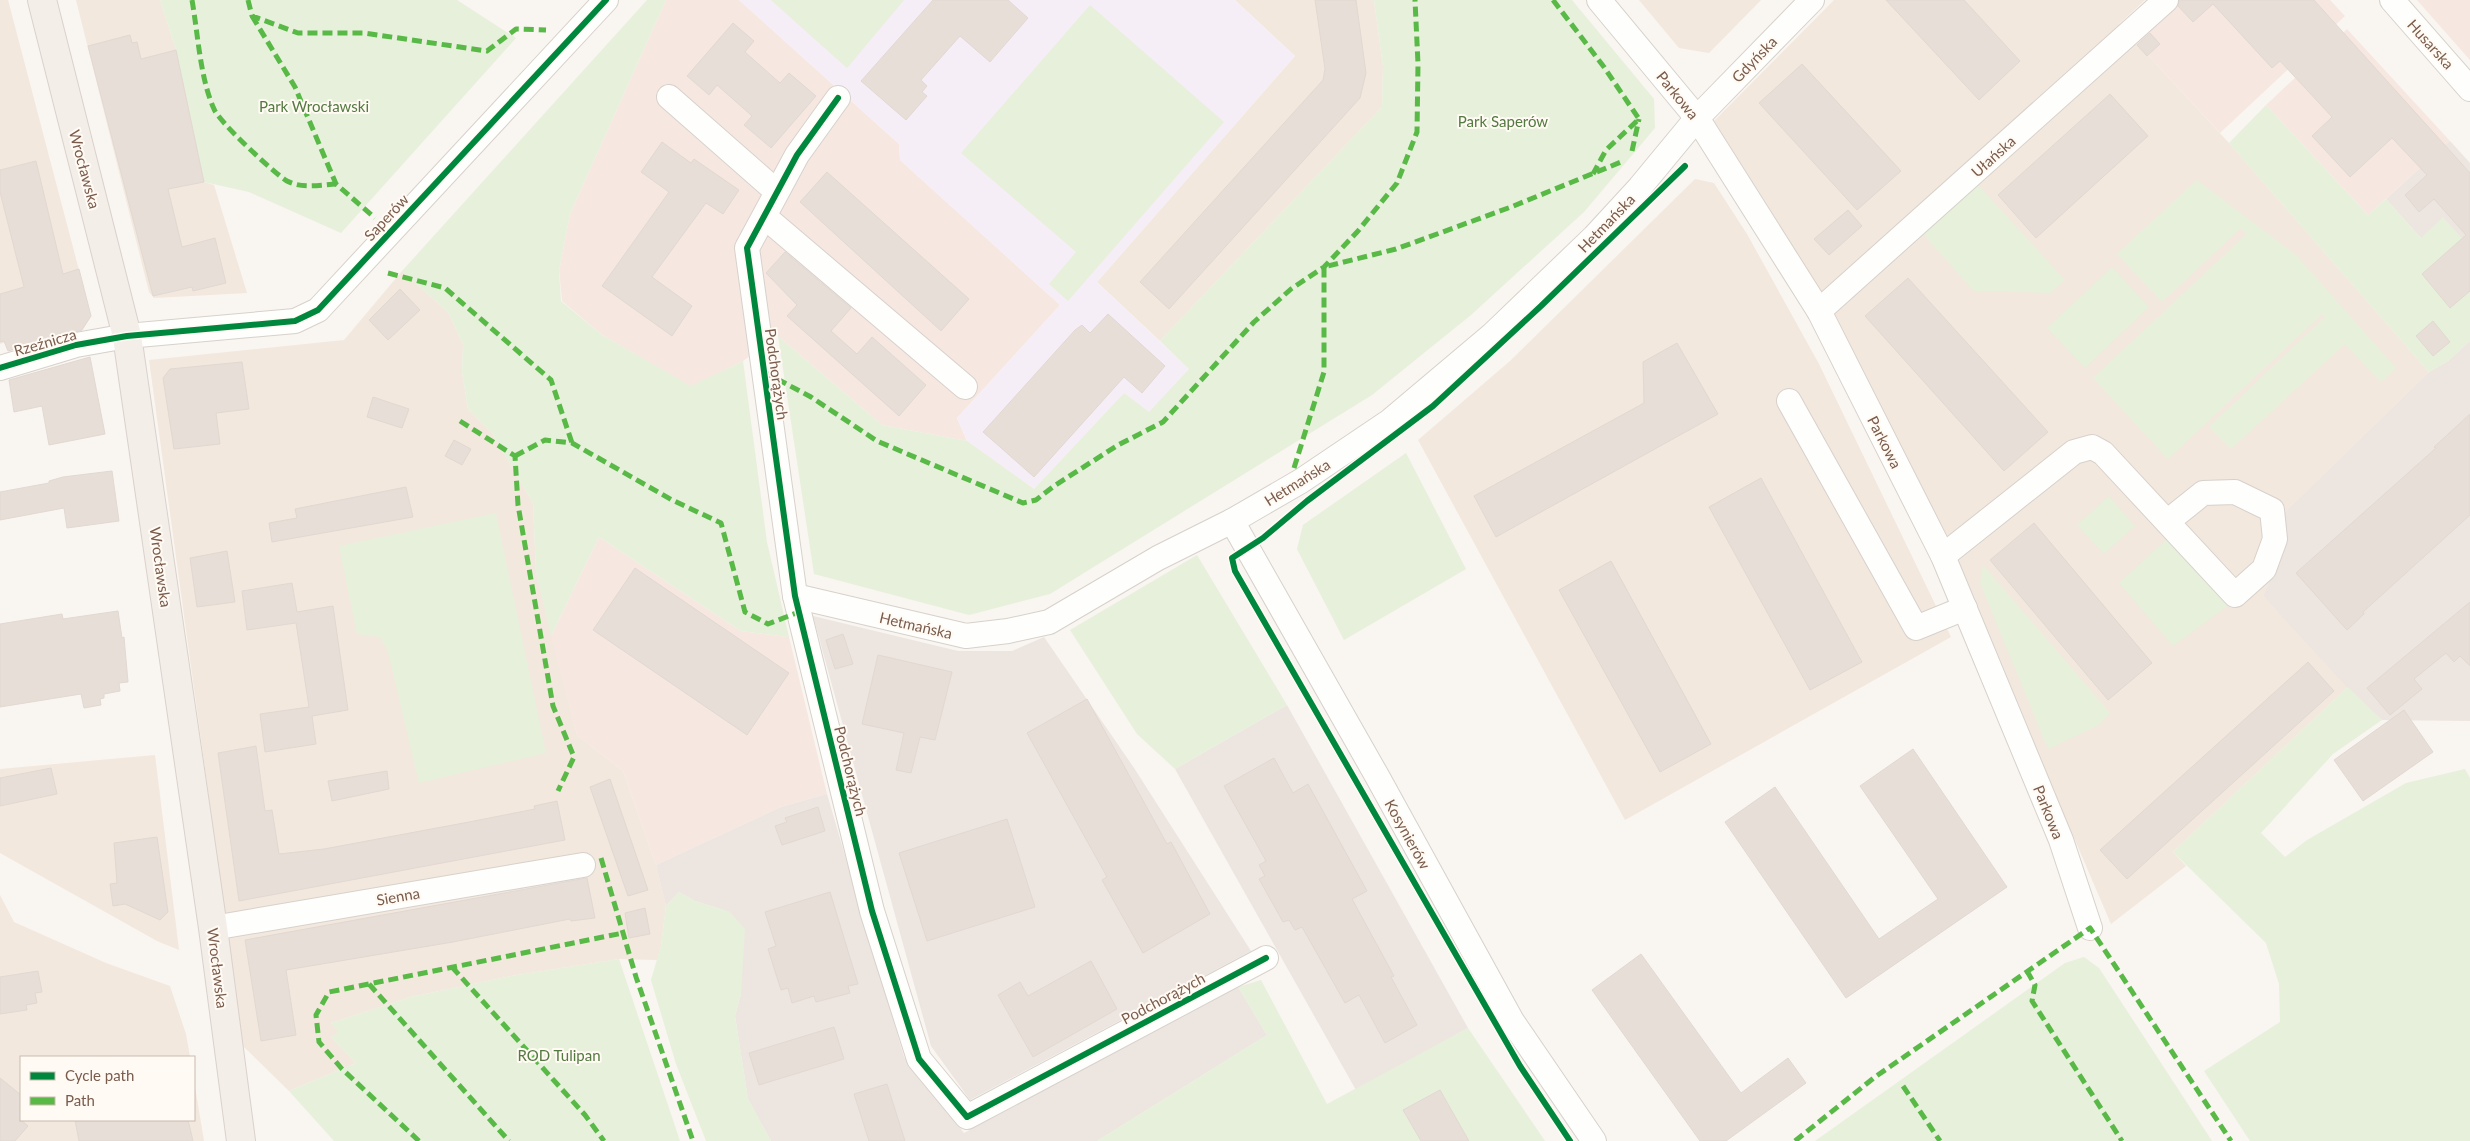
<svg xmlns="http://www.w3.org/2000/svg" width="2470" height="1141" font-family="Lato,sans-serif">
  <style>
    .residential { fill: #f2e8de }
    .commercial { fill: #f6e8e1 }
    .industrial { fill: #ede5e0 }
    .education { fill: #f6eef6 }
    .green { fill: #e7f0db }
    .building { fill: #e6ded7; stroke: #e2d8d2 }
    .lines { fill: none; stroke-linecap: round; stroke-linejoin: round }
    .minor-casing { stroke: #d7d1cb; stroke-width: 26 }
    .major-casing { stroke: #dad1cc; stroke-width: 30 }
    .minor { stroke: #fefefd; stroke-width: 24 }
    .major { stroke: #f3eee8; stroke-width: 28 }
    .quiet { stroke: #58b947; stroke-width: 5; stroke-dasharray: 10 5; stroke-linecap: butt }
    .cycleway-casing { stroke: #fffaf3; stroke-width: 9 }
    .cycleway { stroke: #00873e; stroke-width: 6 }
    .labels { text-anchor: middle; dominant-baseline: central; stroke-width: 4; stroke-linejoin: round; paint-order: stroke }
    .street-label { font-size: 15px; fill: #7a5c4d; stroke: #fffaf3 }
    .park-label { font-size: 15px; fill: #537a41; stroke: #fffaf3 }
  </style>
  <rect width="100%" height="100%" fill="#f9f5f0"/>
  <g class="residential">
    <polygon points="0,0 8,0 91,316 0,344"/>
    <polygon points="76,0 160,0 176,50 204,182 214,185 247,293 154,298 149,292"/>
    <polygon points="1235,0 1374,0 1383,67 1382,107 1160,341 1097,282 1295,56"/>
    <polygon points="1639,0 1761,0 1709,53 1679,48"/>
    <polygon points="1834,0 2145,0 2119,24 2229,143 2429,372 2285,512 2285,544 2263,596 2348,687 2173,852 2186,866 2111,924 1959,570 1821,292 1714,121"/>
    <polygon points="1695,179 1714,183 1747,234 1819,364 1951,637 1625,820 1418,440 1510,361"/>
    <polygon points="402,271 448,312 463,344 462,372 468,409 492,433 533,503 536,572 577,735 623,771 656,865 666,906 661,946 657,960 619,959 511,976 411,997 331,1023 339,1032 331,1037 356,1063 289,1091 243,1046 149,360 344,340"/>
    <polygon points="155,755 179,950 157,941 0,853 0,769"/>
    <polygon points="0,895 14,922 106,963 170,986 186,1034 190,1057 21,1057 21,1120 194,1120 194,1081 204,1141 0,1141"/>
  </g>
  <g class="commercial">
    <polygon points="666,0 739,0 899,144 900,160 1060,305 957,418 967,441 882,425 778,336 743,361 691,387 602,335 562,301 559,271 570,214"/>
    <polygon points="2174,0 2330,0 2345,16 2220,133 2131,37"/>
    <polygon points="2417,0 2470,0 2470,60"/>
    <polygon points="2347,29 2450,141 2368,215 2266,105"/>
    <polygon points="599,537 741,631 789,637 827,794 781,807 656,865 623,771 577,735 551,636"/>
  </g>
  <g class="industrial">
    <polygon points="2450,141 2470,163 2470,247 2421,238 2386,199"/>
    <polygon points="2470,341 2470,721 2382,720 2357,698 2263,596 2285,544 2285,512 2429,372 2448,361"/>
    <polygon points="813,616 958,651 1012,651 1044,637 1134,768 1251,951 970,1100 931,1046"/>
    <polygon points="1287,705 1468,1028 1356,1090 1175,769"/>
    <polygon points="827,794 904,1057 964,1133 1238,987 1267,1035 1097,1141 771,1141 748,1099 735,1016 741,994 730,912 695,901 679,892 666,906 656,865 781,807"/>
  </g>
  <polygon class="education" points="739,0 1235,0 1295,56 1097,282 1189,369 1149,413 1124,393 1034,489 967,441 957,418 1060,305 900,160 899,144"/>
  <g class="green">
    <polygon points="160,0 457,0 516,38 341,233 249,192 204,182 176,50"/>
    <polygon points="647,0 666,0 570,214 559,271 561,301 602,335 691,386 743,361 767,542 789,637 741,631 599,537 551,636 536,572 533,503 492,433 468,409 462,372 463,344 448,312 402,271"/>
    <polygon points="771,0 904,0 847,68"/>
    <polygon points="1374,0 1572,0 1654,99 1655,128 1584,212 1471,315 1372,395 1050,594 969,615 814,574 778,336 882,425 967,441 1034,489 1124,393 1149,412 1189,369 1160,341 1382,107 1383,67"/>
    <polygon points="1090,5 1224,122 1068,301 1049,284 1076,252 961,153"/>
    <polygon points="2266,105 2368,215 2386,199 2421,238 2443,217 2470,247 2470,341 2448,361 2429,372 2229,143"/>
    <polygon points="2197,180 2296,255 2396,368 2381,382 2345,344 2231,449 2209,427 2325,317 2322,314 2168,459 2093,378 2247,234 2241,228 2162,302 2117,254"/>
    <polygon points="1978,185 2065,280 2050,293 1974,291 1923,234"/>
    <polygon points="2112,267 2149,307 2085,368 2047,328"/>
    <polygon points="1406,453 1466,569 1344,640 1297,549 1303,525"/>
    <polygon points="2109,496 2135,526 2104,554 2077,525"/>
    <polygon points="496,513 546,753 419,783 388,652 380,637 357,634 339,546"/>
    <polygon points="2168,538 2229,605 2173,646 2119,583"/>
    <polygon points="1197,555 1287,705 1175,769 1137,734 1070,630"/>
    <polygon points="1983,565 2110,713 2099,725 2048,749 1980,583"/>
    <polygon points="2348,687 2382,720 2333,754 2261,833 2285,857 2307,840 2406,783 2465,769 2470,778 2470,1141 2250,1141 2204,1071 2280,1022 2279,984 2266,943 2173,852"/>
    <polygon points="679,892 695,901 730,912 745,929 741,994 735,1016 748,1098 771,1141 706,1141 676,1064 651,980 661,946 666,906"/>
    <polygon points="2084,957 2099,968 2212,1141 1815,1141 2065,963"/>
    <polygon points="619,959 680,1141 334,1141 289,1091 356,1063 331,1037 338,1032 331,1023 411,997 511,976"/>
    <polygon points="1261,980 1327,1104 1468,1028 1545,1141 1097,1141 1267,1035 1238,987"/>
  </g>
  <g class="building">
    <polygon points="933,0 1008,0 1028,18 990,62 960,36 921,80 927,86 922,92 927,96 906,120 861,81"/>
    <polygon points="1315,0 1356,0 1366,73 1360,98 1169,309 1140,282 1323,80 1325,69"/>
    <polygon points="1886,0 1964,0 2020,61 1979,100"/>
    <polygon points="2179,0 2314,0 2470,173 2470,291 2450,308 2422,274 2466,235 2434,199 2419,212 2405,195 2427,175 2392,138 2350,177 2312,136 2332,117 2280,61 2272,68 2213,4 2193,22 2178,6"/>
    <polygon points="733,23 754,41 745,52 780,83 789,73 816,96 771,148 744,125 752,116 717,85 709,95 687,76"/>
    <polygon points="2150,33 2160,44 2147,56 2137,45"/>
    <polygon points="130,35 132,43 137,42 141,59 176,50 204,182 168,189 182,247 215,238 226,283 193,291 192,287 153,296 88,46"/>
    <polygon points="1802,64 1901,171 1857,210 1759,103"/>
    <polygon points="2110,94 2148,136 2036,238 1998,195"/>
    <polygon points="662,142 691,163 694,159 739,190 723,214 706,203 652,277 692,306 672,336 602,286 669,192 641,172"/>
    <polygon points="36,161 63,274 79,269 91,316 82,330 8,351 4,341 0,342 0,294 24,287 0,192 0,170"/>
    <polygon points="827,172 969,299 941,331 800,202"/>
    <polygon points="1848,210 1862,226 1829,255 1814,239"/>
    <polygon points="785,252 851,308 831,331 857,354 872,337 926,385 899,416 787,316 797,305 766,273"/>
    <polygon points="1908,278 2048,432 2004,471 1865,316"/>
    <polygon points="400,289 420,310 388,340 369,320"/>
    <polygon points="1108,314 1165,366 1142,393 1124,377 1034,477 983,432 1075,330 1082,325 1090,333"/>
    <polygon points="2433,321 2450,342 2433,356 2416,336"/>
    <polygon points="1677,343 1718,414 1496,537 1474,496 1644,403 1643,362"/>
    <polygon points="90,357 105,434 49,445 42,406 14,412 9,380"/>
    <polygon points="242,362 249,409 216,413 220,444 174,449 163,378 170,369"/>
    <polygon points="373,397 409,409 402,428 367,417"/>
    <polygon points="2470,414 2470,515 2363,612 2364,614 2347,630 2296,573 2436,448 2434,447"/>
    <polygon points="454,440 471,449 462,465 445,456"/>
    <polygon points="112,471 119,521 67,528 64,508 0,520 0,492 49,483 49,481 63,477"/>
    <polygon points="1761,478 1862,662 1810,690 1709,507"/>
    <polygon points="406,487 413,517 272,542 269,523 297,518 295,509"/>
    <polygon points="2034,523 2152,663 2108,700 1990,560"/>
    <polygon points="227,551 235,602 197,607 190,558"/>
    <polygon points="1611,561 1711,744 1660,772 1559,590"/>
    <polygon points="635,568 789,673 747,735 593,630"/>
    <polygon points="292,583 297,612 333,606 348,710 312,716 316,744 265,752 260,714 309,707 296,623 247,630 242,591"/>
    <polygon points="2470,602 2470,666 2460,656 2454,662 2446,653 2414,679 2422,689 2390,715 2367,688"/>
    <polygon points="118,611 122,638 124,637 128,682 119,683 120,691 104,694 104,698 100,699 101,705 84,708 81,694 0,707 0,624 62,614 63,619"/>
    <polygon points="843,634 853,664 835,669 826,640"/>
    <polygon points="878,655 952,672 935,740 920,737 911,773 896,770 904,733 862,724"/>
    <polygon points="2308,662 2334,691 2127,879 2100,850"/>
    <polygon points="1087,699 1167,844 1171,842 1210,914 1143,953 1102,880 1107,877 1027,733"/>
    <polygon points="2404,710 2433,752 2363,801 2334,760"/>
    <polygon points="256,746 265,811 272,810 279,854 324,849 469,822 535,809 534,806 557,801 565,840 239,901 218,753"/>
    <polygon points="1913,749 2007,887 1846,998 1725,822 1775,787 1879,939 1938,899 1860,786"/>
    <polygon points="1274,758 1293,793 1308,784 1367,891 1352,899 1394,976 1391,977 1417,1025 1385,1043 1359,995 1345,1003 1302,927 1295,930 1289,920 1283,922 1259,879 1265,876 1259,865 1266,861 1224,786"/>
    <polygon points="51,768 57,794 0,806 0,778"/>
    <polygon points="387,771 389,789 332,801 328,781"/>
    <polygon points="610,779 648,890 628,896 590,787"/>
    <polygon points="818,807 825,831 782,845 775,826 787,822 785,818"/>
    <polygon points="1007,819 1035,907 927,941 899,853"/>
    <polygon points="157,837 168,912 160,920 125,904 113,906 110,884 117,883 114,843"/>
    <polygon points="587,878 595,918 571,921 570,919 453,942 286,970 296,1035 261,1041 245,940"/>
    <polygon points="830,892 858,984 848,986 850,993 816,1002 814,996 792,1003 788,988 781,990 768,949 776,946 765,912"/>
    <polygon points="645,908 650,934 629,938 625,913"/>
    <polygon points="1641,954 1741,1093 1788,1058 1806,1083 1726,1141 1700,1141 1592,990"/>
    <polygon points="1091,961 1117,1009 1033,1057 998,995 1020,982 1028,996"/>
    <polygon points="38,971 42,992 35,993 37,1003 26,1005 27,1010 0,1014 0,977"/>
    <polygon points="834,1027 844,1059 759,1085 749,1053"/>
    <polygon points="0,1078 21,1095 21,1120 28,1126 15,1141 0,1141"/>
    <polygon points="887,1084 905,1141 869,1141 854,1094"/>
    <polygon points="1440,1090 1469,1141 1421,1141 1403,1110"/>
    <polygon points="75,1120 188,1120 193,1141 79,1141"/>
  </g>
  <g class="lines">
    <g class="minor-casing">
      <g id="minor">
        <polyline points="1599,0 1697,118 1819,311 1943,556 2061,840 2090,928"/>
        <polyline points="2392,0 2470,89"/>
        <polyline points="669,97 776,191"/>
        <polyline points="838,98 797,155 747,248 795,596 872,911 919,1059 967,1117 1266,958"/>
        <polyline points="765,217 965,387"/>
        <polyline points="1819,311 2166,0"/>
        <polyline points="0,368 76,345 127,336 295,321 318,310 606,0"/>
        <polyline points="1789,401 1916,628 1965,608"/>
        <polyline points="1232,521 1377,776 1512,1021 1594,1141"/>
        <polyline points="1943,556 2074,452 2092,447 2103,453 2235,595 2264,569 2275,539 2272,510 2235,492 2203,493 2167,522"/>
        <polyline points="795,596 966,636 1008,631 1049,622 1158,558 1232,521 1301,481 1390,421 1492,335 1594,237 1640,187 1697,118 1812,0"/>
        <polyline points="213,928 583,865"/>
      </g>
    </g>
    <g class="major-casing">
      <polyline id="major" points="42,0 127,336 213,928 241,1141"/>
    </g>
    <use href="#minor" class="minor"/>
    <use href="#major" class="major"/>
    <g class="quiet">
      <path d="M 192,0 C 198,34 200,78 214,109 C 219,122 274,173 287,181 C 302,189 320,185 336,184"/>
      <polyline points="248,0 252,16 298,33 364,33 487,51 516,29 546,30"/>
      <polyline points="1553,0 1604,67 1639,119 1606,150 1593,174"/>
      <polyline points="252,16 295,87 336,184 375,218"/>
      <polyline points="1632,151 1639,119"/>
      <polyline points="388,273 445,288 551,380 572,443"/>
      <polyline points="764,372 811,397 877,441 1023,503 1036,500 1054,486 1118,445 1163,422 1254,322 1291,289 1324,267 1358,231 1397,183 1417,132 1418,64 1415,0"/>
      <polyline points="460,421 515,456 518,505 553,706 574,757 558,791"/>
      <polyline points="515,456 545,440 572,443 672,500 721,523 745,612 768,624 799,612"/>
      <polyline points="1294,468 1324,372 1324,267 1396,249 1511,207 1621,162"/>
      <polyline points="601,858 636,977 693,1141"/>
      <polyline points="452,967 585,1115 604,1141"/>
      <polyline points="2027,971 2035,985 2032,1001 2122,1141"/>
      <polyline points="369,984 509,1141"/>
      <polyline points="1903,1086 1940,1141"/>
      <polyline points="419,1141 342,1069 319,1042 316,1015 329,992 623,933"/>
      <polyline points="1795,1141 1875,1077 2090,928 2231,1141"/>
    </g>
    <g class="cycleway-casing">
      <g id="cycleway">
        <polyline points="838,98 797,155 747,248 795,596 872,911 919,1059 967,1117 1266,958"/>
        <polyline points="0,368 76,345 127,336 295,321 318,310 606,0"/>
        <polyline points="1570,1141 1520,1066 1235,571 1232,558 1263,538 1307,501 1433,406 1541,306 1685,166"/>
      </g>
    </g>
    <use href="#cycleway" class="cycleway"/>
  </g>
  <g class="labels">
    <g class="street-label">
      <text transform="translate(2431 44) rotate(48)">Husarska</text>
      <text transform="translate(1754 59) rotate(-46)">Gdyńska</text>
      <text transform="translate(1678 95) rotate(51)">Parkowa</text>
      <text transform="translate(1993 156) rotate(-42)">Ułańska</text>
      <text transform="translate(85 169) rotate(75)">Wrocławska</text>
      <text transform="translate(386 217) rotate(-47)">Saperów</text>
      <text transform="translate(1606 223) rotate(-46)">Hetmańska</text>
      <text transform="translate(45 342) rotate(-16)">Rzeźnicza</text>
      <text transform="translate(777 374) rotate(82)">Podchorążych</text>
      <text transform="translate(1885 442) rotate(63)">Parkowa</text>
      <text transform="translate(1297 482) rotate(-32)">Hetmańska</text>
      <text transform="translate(161 567) rotate(82)">Wrocławska</text>
      <text transform="translate(916 625) rotate(13)">Hetmańska</text>
      <text transform="translate(851 771) rotate(76)">Podchorążych</text>
      <text transform="translate(2049 812) rotate(68)">Parkowa</text>
      <text transform="translate(1408 834) rotate(61)">Kosynierów</text>
      <text transform="translate(398 896) rotate(-10)">Sienna</text>
      <text transform="translate(218 968) rotate(83)">Wrocławska</text>
      <text transform="translate(1163 998) rotate(-28)">Podchorążych</text>
    </g>
    <g class="park-label">
      <text x="314" y="106">Park Wrocławski</text>
      <text x="1503" y="121">Park Saperów</text>
      <text x="559" y="1055">ROD Tulipan</text>
    </g>
  </g>
  <rect x="20" y="1056" width="175" height="65" fill="#fffaf3" stroke="#cabbb1"/>
  <rect x="30" y="1072" width="25" height="8" fill="#00873e" stroke="#cabbb1"/>
  <text x="65" y="1081" font-size="15" fill="#7a5c4d">Cycle path</text>
  <rect x="30" y="1097" width="25" height="8" fill="#58b947" stroke="#cabbb1"/>
  <text x="65" y="1106" font-size="15" fill="#7a5c4d">Path</text>
</svg>
